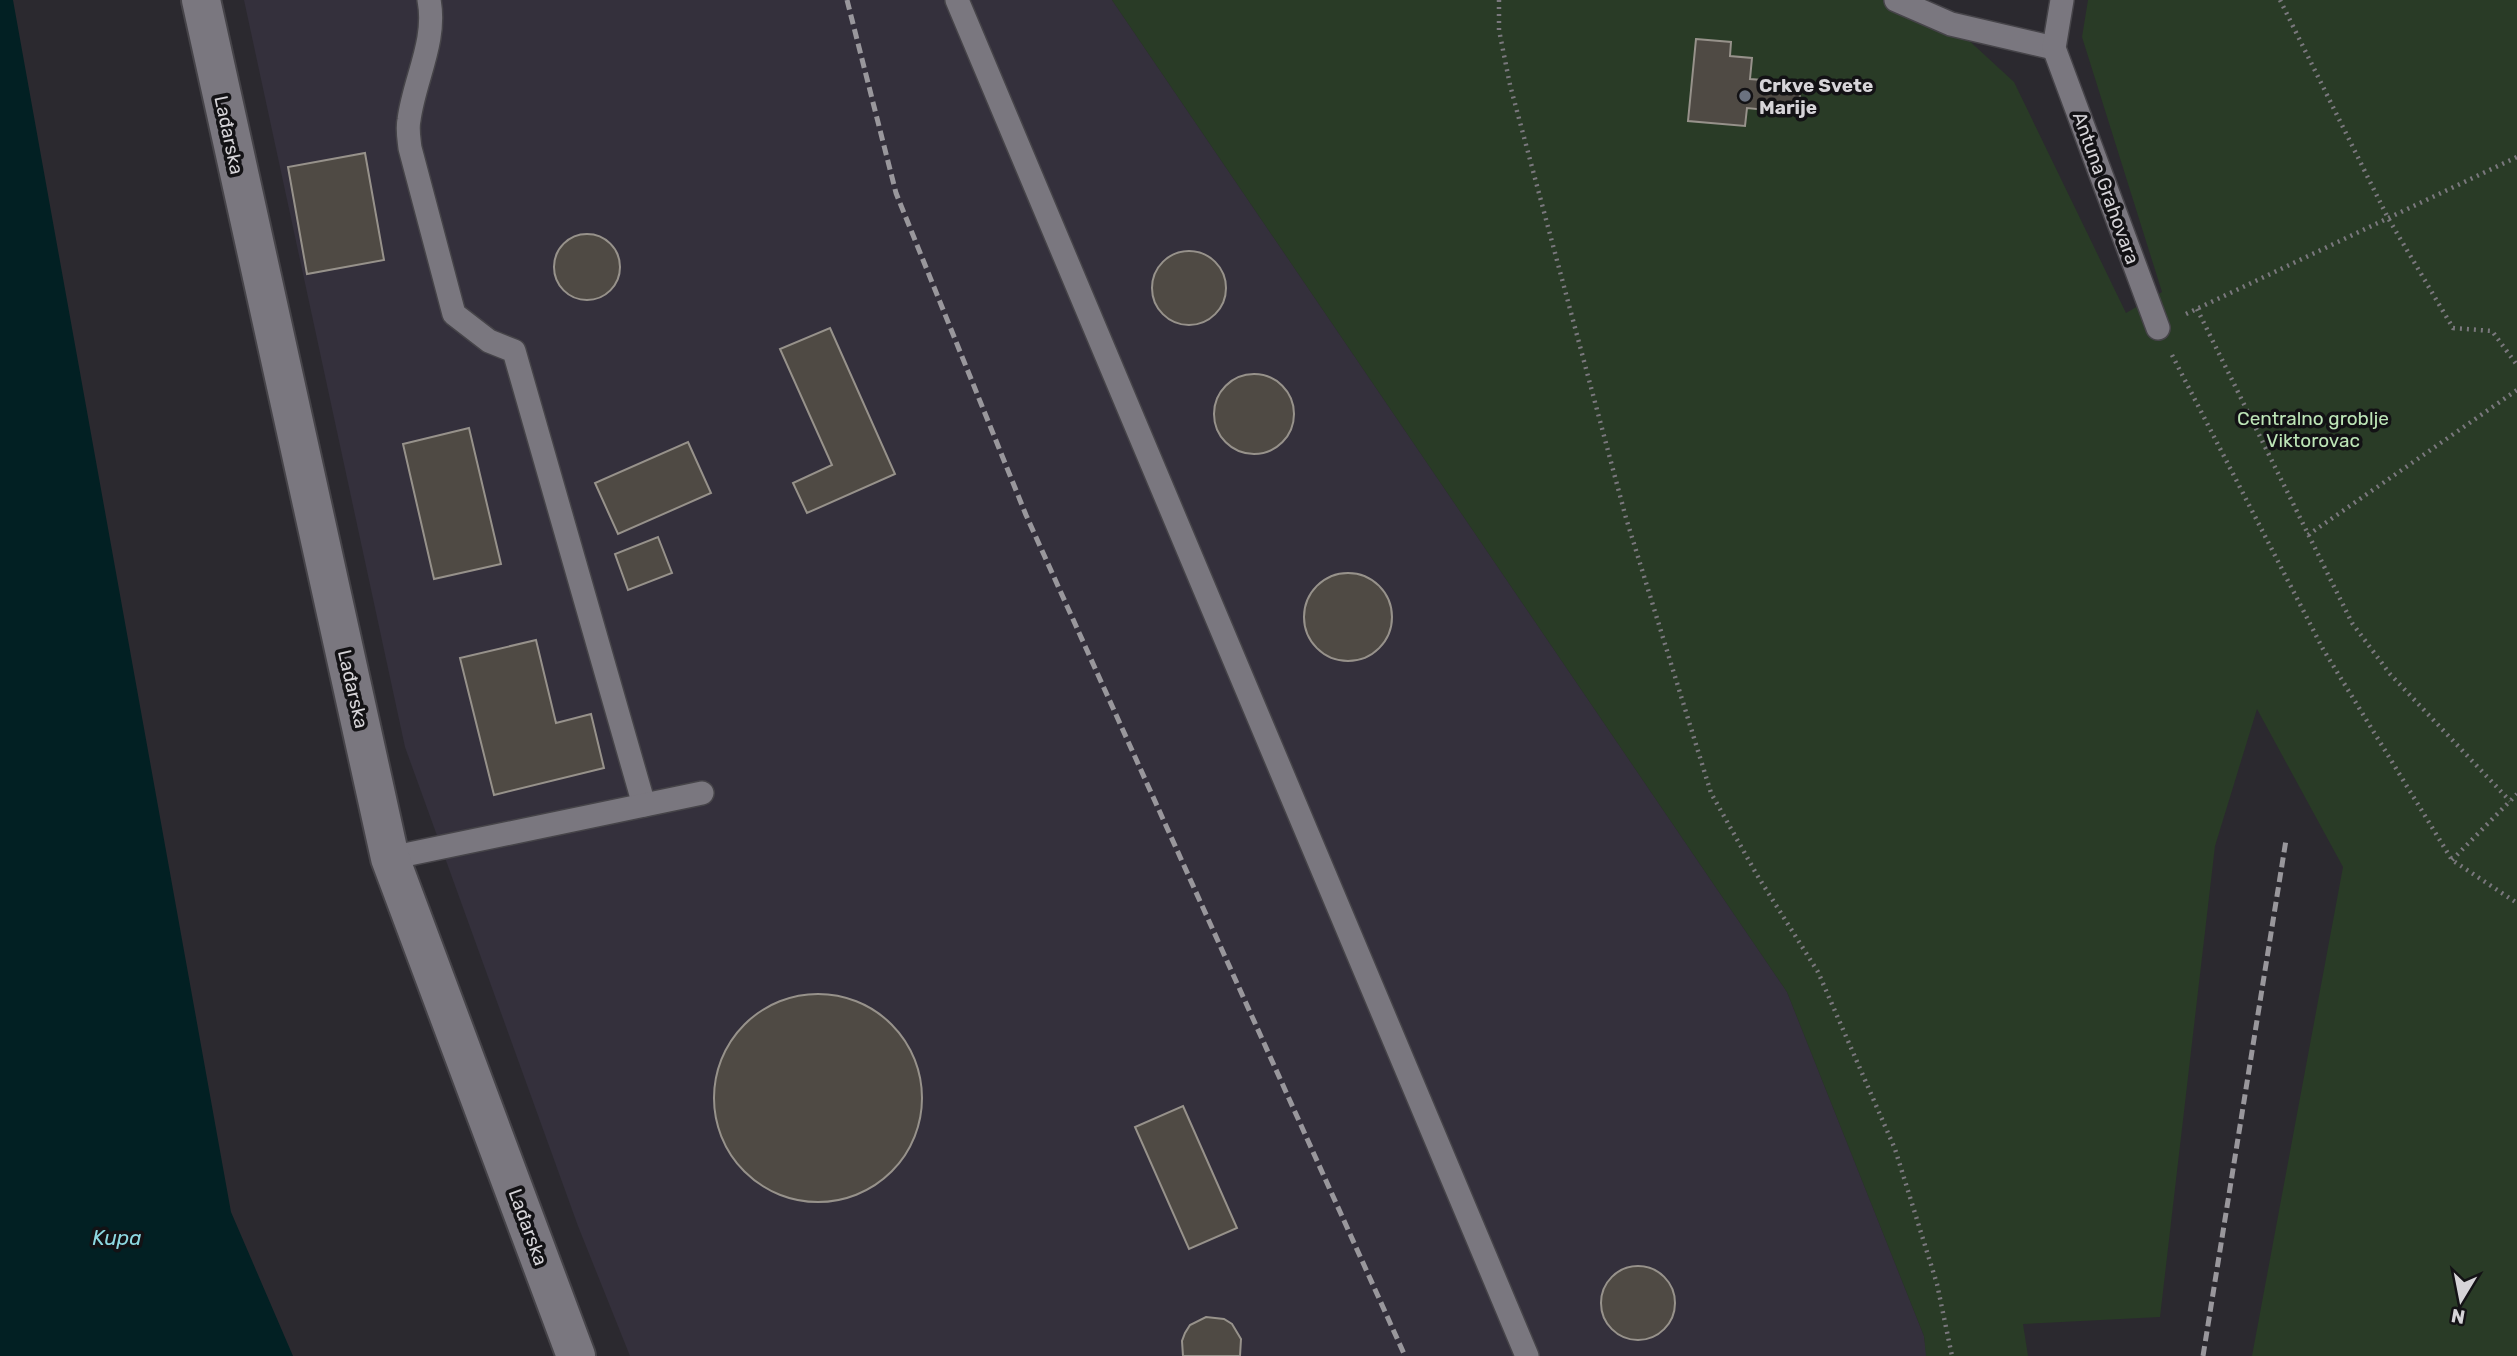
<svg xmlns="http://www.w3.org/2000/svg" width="2517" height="1356" font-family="Rubik,sans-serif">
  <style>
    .built { fill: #34303c }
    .green { fill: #293b26; fill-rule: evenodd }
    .water { fill: #022023 }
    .building { fill: #4f4a44; stroke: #97928b; stroke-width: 2 }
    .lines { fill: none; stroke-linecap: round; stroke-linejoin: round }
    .lane-casing { stroke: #464449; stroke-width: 26 }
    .street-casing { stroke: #464449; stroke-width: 42 }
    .path { stroke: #7a787d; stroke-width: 4.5; stroke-dasharray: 2 5; stroke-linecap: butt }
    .lane { stroke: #7a777f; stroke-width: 23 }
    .street { stroke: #7a777f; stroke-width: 38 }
    .rail { stroke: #99979c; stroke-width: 5; stroke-dasharray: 10 5; stroke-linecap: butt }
    .worship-dot { fill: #6b7280; stroke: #131215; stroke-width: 2.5 }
    .labels { text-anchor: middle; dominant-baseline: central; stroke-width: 7; stroke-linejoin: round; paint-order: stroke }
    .poi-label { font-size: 19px; font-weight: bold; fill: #d6d4d8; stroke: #131215; text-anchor: start }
    .street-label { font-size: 19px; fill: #d6d4d8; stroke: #131215 }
    .park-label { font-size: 19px; fill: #bde5b7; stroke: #131215 }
    .water-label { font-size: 21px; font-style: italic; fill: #8dd8e1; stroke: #131215 }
  </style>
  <rect width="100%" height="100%" fill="#2b292f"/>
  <polygon class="built" points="244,0 1112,0 1787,992 1924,1336 1927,1356 630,1356 578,1226 405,747"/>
  <path class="green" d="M 1112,0 L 1896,0 L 1951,24 L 2014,82 L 2126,313 L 2162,292 L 2082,37 L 2088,0 L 2517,0 L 2517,1356 L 2252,1356 L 2343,867 L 2257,709 L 2215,846 L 2160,1317 L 2023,1324 L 2028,1356 L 1926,1356 L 1924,1336 L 1787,992 ZM 1696,40 L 1731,42 L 1730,56 L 1750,79 L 1800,83 L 1798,113 L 1747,108 L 1745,126 L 1689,121 Z"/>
  <polygon class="water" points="0,0 13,0 231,1212 293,1356 0,1356"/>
  <g class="building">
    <polygon points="1696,39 1731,42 1730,56 1752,58 1750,79 1801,83 1798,113 1747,108 1745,126 1688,121"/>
    <polygon points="365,153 384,260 307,274 288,167"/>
    <circle cx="587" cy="267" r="33"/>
    <circle cx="1189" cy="288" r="37"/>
    <polygon points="830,328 895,474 807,513 793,483 832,465 780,349"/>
    <circle cx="1254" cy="414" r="40"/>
    <polygon points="469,428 501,564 434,579 403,444"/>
    <polygon points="688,442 711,493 618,534 595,483"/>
    <polygon points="658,537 672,573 628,590 615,554"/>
    <circle cx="1348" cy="617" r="44"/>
    <polygon points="536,640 556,723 591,714 604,768 494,795 460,658"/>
    <circle cx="818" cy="1098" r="104"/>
    <polygon points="1183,1106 1237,1228 1189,1249 1135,1127"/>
    <circle cx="1638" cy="1303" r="37"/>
    <polygon points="1206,1317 1224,1319 1232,1324 1241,1339 1240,1356 1183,1356 1182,1341 1185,1333 1190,1325"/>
  </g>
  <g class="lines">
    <g class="lane-casing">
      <g id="lane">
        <path d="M 429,0 C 437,41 414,80 409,120 C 407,129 409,139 410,148 L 454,314 L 489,341 L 514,351 L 644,805"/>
        <polyline points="957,0 1527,1356"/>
        <polyline points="1896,0 1951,24 2054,48"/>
        <polyline points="2062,0 2054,48 2158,328"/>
        <polyline points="390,858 702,793"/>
      </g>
    </g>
    <g class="street-casing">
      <polyline id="street" points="201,0 390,858 576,1356"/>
    </g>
    <g class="path">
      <polyline points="1499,0 1499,30 1510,85 1626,518 1711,793 1757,875 1818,972 1895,1149 1937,1284 1952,1356"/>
      <polyline points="2280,0 2388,218 2453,328 2492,331 2517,365"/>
      <polyline points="2197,309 2352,623 2390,674 2510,801"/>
      <polyline points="2186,314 2517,157"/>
      <polyline points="2172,355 2323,649 2452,860 2517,903"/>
      <polyline points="2308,535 2517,390"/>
      <polyline points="2452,860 2517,794"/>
    </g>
    <use href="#lane" class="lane"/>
    <use href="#street" class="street"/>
    <g class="rail">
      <polyline points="847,0 896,193 1026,515 1405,1356"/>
      <polyline points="2203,1356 2286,840"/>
    </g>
  </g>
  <circle class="worship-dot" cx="1745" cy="96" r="7"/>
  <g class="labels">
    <g class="poi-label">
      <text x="1759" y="85">Crkve Svete<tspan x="1759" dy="22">Marije</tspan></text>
    </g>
    <g class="street-label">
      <text transform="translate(229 135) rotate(78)">Lađarska</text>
      <text transform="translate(2106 188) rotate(70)">Antuna Grahovara</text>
      <text transform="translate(353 689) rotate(77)">Lađarska</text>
      <text transform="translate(528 1227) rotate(70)">Lađarska</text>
    </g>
    <g class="park-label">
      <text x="2313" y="418">Centralno groblje<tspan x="2313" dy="22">Viktorovac</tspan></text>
    </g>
    <g class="water-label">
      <text x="117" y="1237">Kupa</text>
    </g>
  </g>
  <g transform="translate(2461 1300) rotate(190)" stroke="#131215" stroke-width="5" paint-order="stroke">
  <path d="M0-5L12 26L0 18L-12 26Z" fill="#d6d4d8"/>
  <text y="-10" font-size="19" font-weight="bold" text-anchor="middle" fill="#d6d4d8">N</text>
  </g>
</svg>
